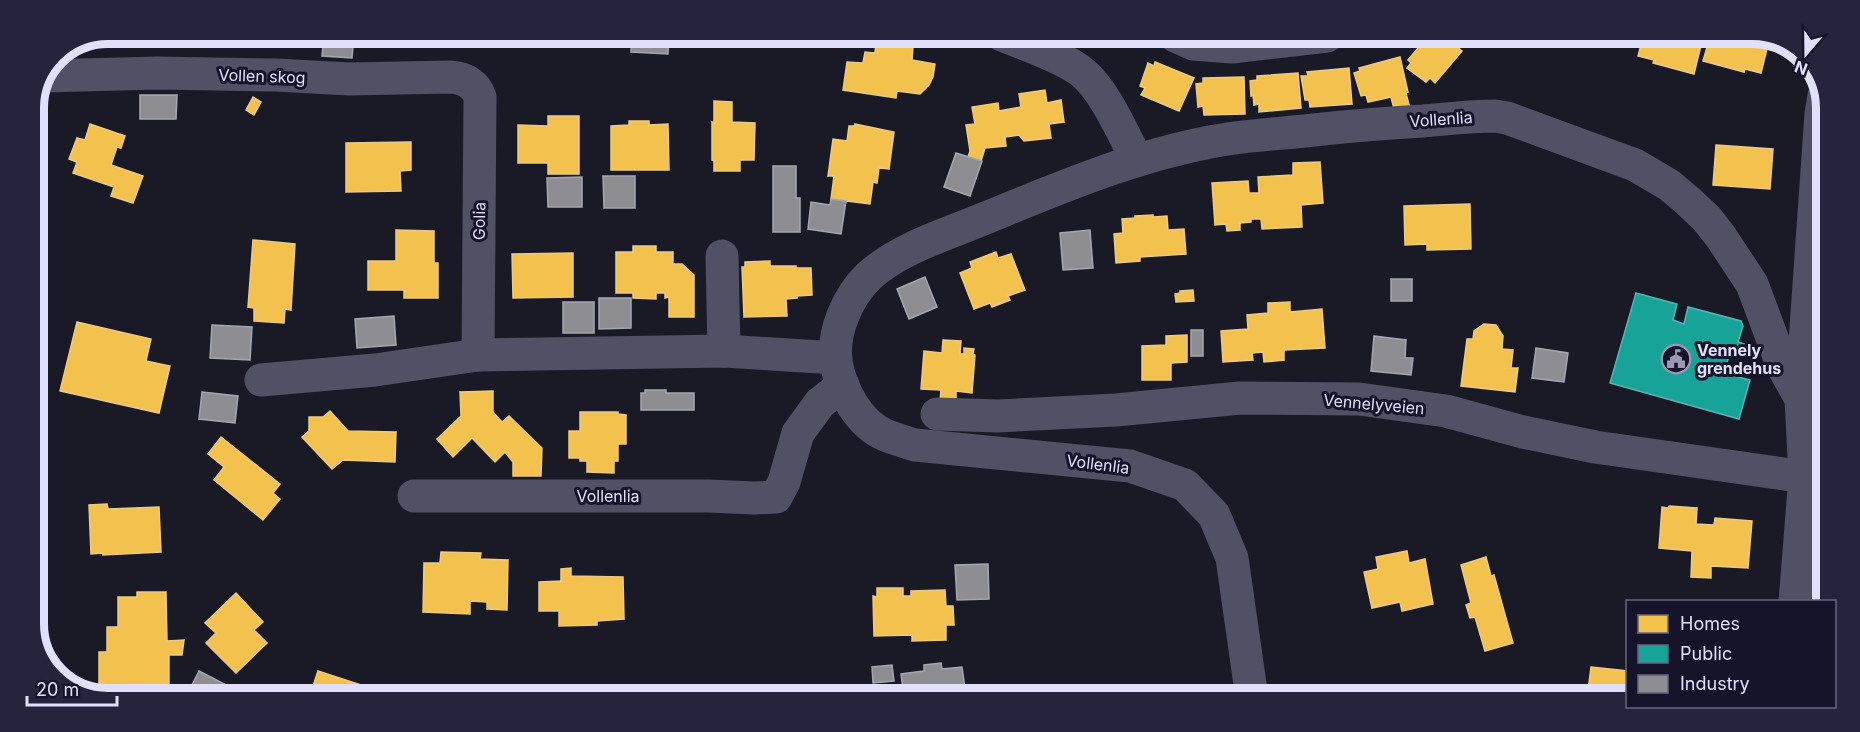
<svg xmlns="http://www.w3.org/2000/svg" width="1860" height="732" font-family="Inter,sans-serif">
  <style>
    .homes { fill: #f2c14e; stroke: #edca82; stroke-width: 1.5 }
    .public { fill: #17a398; stroke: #53b5b6; stroke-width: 1.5 }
    .industry { fill: #8d8d92; stroke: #a6a6b2; stroke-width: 1.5 }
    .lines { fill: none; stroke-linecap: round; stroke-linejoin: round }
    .minor { stroke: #505165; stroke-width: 33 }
    .labels { text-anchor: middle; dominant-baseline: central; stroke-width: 6; stroke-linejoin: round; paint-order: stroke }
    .street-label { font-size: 16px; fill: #e0e0fd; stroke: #15142b }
    .poi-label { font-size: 16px; font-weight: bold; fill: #e0e0fd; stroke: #15142b; text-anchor: start }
    .rim { fill: none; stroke: #e0e0fd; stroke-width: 8 }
  </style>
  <rect width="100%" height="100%" fill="#1a1926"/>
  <g class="homes">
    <polygon points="544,34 576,34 576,40 543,39"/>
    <polygon points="726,35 771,35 770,41 748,38 747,43 730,40 731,35"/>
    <polygon points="1428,36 1445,36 1462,51 1435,83 1430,78 1426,82 1407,68 1411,63 1408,60"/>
    <polygon points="1643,37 1703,37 1694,74 1653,63 1654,60 1638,56"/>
    <polygon points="1710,37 1770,37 1761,73 1745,69 1744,72 1703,61"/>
    <polygon points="876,41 913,47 912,60 935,64 933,77 929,85 920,94 897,91 896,98 843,90 847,62 863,63 865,52 875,53"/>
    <polygon points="1400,57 1408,92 1406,93 1410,109 1395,113 1391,97 1368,102 1366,95 1361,96 1354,73 1360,71 1359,68"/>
    <polygon points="1155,62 1194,78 1179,111 1141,95 1145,88 1140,86 1148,63 1154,66"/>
    <polygon points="1349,68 1352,104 1310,107 1309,100 1305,100 1301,76 1308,76 1307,72"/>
    <polygon points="1298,73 1301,108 1259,112 1259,104 1254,105 1253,95 1251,96 1250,81 1257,80 1257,76"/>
    <polygon points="1244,77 1245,114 1204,115 1203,106 1198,107 1196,84 1203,83 1203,78"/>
    <polygon points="1045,90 1047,103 1061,100 1064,122 1049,124 1051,138 1024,141 1019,135 1005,137 1006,146 985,148 981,161 968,157 970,151 966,125 975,124 972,107 998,103 999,111 1021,107 1019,94"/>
    <polygon points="253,97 261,102 254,115 246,110"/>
    <polygon points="714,101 732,102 732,122 755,123 754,160 740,160 740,171 714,171 714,161 712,160 712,122 714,123"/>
    <polygon points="548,116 579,116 579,174 548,174 548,163 518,163 518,125 548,126"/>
    <polygon points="629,121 649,121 649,125 668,124 669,170 611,170 611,126 629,125"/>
    <polygon points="90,124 125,136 121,148 117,147 111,165 143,176 133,203 111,196 114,187 73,173 77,162 69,159 77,138 85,140"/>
    <polygon points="855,124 894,132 889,169 879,168 877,183 873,182 870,204 831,199 834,176 828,176 833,139 847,141 849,126 855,126"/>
    <polygon points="411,142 411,170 400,171 401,191 346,192 346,143"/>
    <polygon points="1716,145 1773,149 1770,189 1713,185"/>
    <polygon points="1320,162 1323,203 1301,205 1302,227 1262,229 1261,219 1251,219 1251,222 1240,223 1240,230 1227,231 1226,224 1215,225 1212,183 1248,181 1249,193 1259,193 1258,177 1293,175 1293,163"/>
    <polygon points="1470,204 1471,249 1427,250 1427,244 1405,245 1404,206"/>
    <polygon points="1153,215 1153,217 1167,216 1168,230 1184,229 1186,254 1140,257 1140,261 1116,263 1114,234 1123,233 1122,219 1135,218 1135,216"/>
    <polygon points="396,230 434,231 434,263 438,263 438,298 404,298 404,290 368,290 368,261 396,261"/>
    <polygon points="253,240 295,244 291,310 285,309 284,323 254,321 254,308 248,307"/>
    <polygon points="633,246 656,246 656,252 673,252 673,264 682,264 694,275 694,317 669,317 669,297 665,298 665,293 656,293 656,299 633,298 633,293 616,293 616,252 633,252"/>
    <polygon points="996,252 998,258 1011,254 1025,290 1008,296 1010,300 992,307 990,303 974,309 960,273 972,268 970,262"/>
    <polygon points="573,253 573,297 513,298 512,254"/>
    <polygon points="770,261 770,266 796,266 796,268 811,268 812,295 797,296 797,298 786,299 787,316 744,317 742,267 745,267 745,262"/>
    <polygon points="1193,290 1194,301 1176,302 1175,294 1180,293 1180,291"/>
    <polygon points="1290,302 1290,312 1322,309 1325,348 1284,350 1284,360 1264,362 1263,352 1252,353 1253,360 1223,362 1221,331 1248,329 1247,315 1268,313 1268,303"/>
    <polygon points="77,322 151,339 146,361 170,366 159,413 60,391"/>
    <polygon points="1484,324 1496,325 1503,336 1502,349 1513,350 1511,368 1518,368 1515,392 1461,386 1467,339 1473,339 1474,331"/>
    <polygon points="1187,335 1187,362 1171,363 1171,380 1142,380 1142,346 1166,345 1166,336"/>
    <polygon points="943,340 961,341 960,354 964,354 964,348 974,349 973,354 975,355 972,393 956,391 956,402 940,401 941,390 921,389 924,351 942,353"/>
    <polygon points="493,391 493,412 502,422 509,416 542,448 541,476 513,476 513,462 505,452 495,462 472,438 453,457 437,439 461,416 460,392"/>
    <polygon points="330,411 348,431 396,432 395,462 343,460 332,469 302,437 309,431 309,417 323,417"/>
    <polygon points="580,412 618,412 618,414 626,415 626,444 618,444 618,461 614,461 614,473 587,472 587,461 580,461 580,458 569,458 569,431 580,431"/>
    <polygon points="221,437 280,484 273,493 280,499 263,520 214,480 224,467 208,454"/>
    <polygon points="107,504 108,509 159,507 161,552 103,555 103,553 91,554 89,505"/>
    <polygon points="1669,506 1697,508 1696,524 1714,525 1715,518 1752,521 1748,568 1711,566 1711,578 1691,577 1692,551 1659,548 1662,507 1668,508"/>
    <polygon points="1407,551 1409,563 1425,559 1433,604 1402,611 1400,602 1372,608 1364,572 1378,569 1376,557"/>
    <polygon points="441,552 481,553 480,559 508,560 507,610 487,609 487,602 470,601 470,614 423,612 424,563 440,563"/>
    <polygon points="1486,557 1491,576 1494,575 1513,643 1485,651 1475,617 1470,618 1466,605 1471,603 1461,565"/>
    <polygon points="571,568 571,576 623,577 624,619 597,621 597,625 559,626 559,611 539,611 539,582 561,581 561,583 561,569"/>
    <polygon points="877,588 903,588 903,596 911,596 911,591 945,590 946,606 953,606 954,625 946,625 946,640 912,641 912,635 874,636 873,596 877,597"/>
    <polygon points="137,592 166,592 167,641 184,640 182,655 169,655 169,684 99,685 99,652 107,652 107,627 118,627 118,597 137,597"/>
    <polygon points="236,593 263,622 254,630 267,643 236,673 206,643 216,633 205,623"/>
    <polygon points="1591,667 1628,671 1628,699 1587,699"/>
    <polygon points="318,671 361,685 358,696 310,695"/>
  </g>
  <polygon class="public" points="1636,293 1677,304 1673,320 1684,324 1688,307 1741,321 1743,326 1738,342 1744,344 1741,352 1731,349 1724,373 1750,380 1739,419 1610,383"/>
  <g class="industry">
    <polygon points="324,34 354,34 352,58 322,56"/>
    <polygon points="365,34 395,34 395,42 364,39"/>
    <polygon points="632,34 669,34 668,54 631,52"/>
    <polygon points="140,95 177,95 176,119 140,119"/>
    <polygon points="956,153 982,161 970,196 944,187"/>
    <polygon points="773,166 796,166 796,198 800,198 800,232 773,232"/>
    <polygon points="603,176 635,176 635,208 604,208"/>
    <polygon points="582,177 582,207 548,207 547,178"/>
    <polygon points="831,199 846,201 841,234 808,229 811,202 830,205"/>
    <polygon points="1090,230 1093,268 1063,270 1060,233"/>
    <polygon points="925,277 937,307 909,319 897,289"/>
    <rect x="1391" y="279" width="21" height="22"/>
    <polygon points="599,298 631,298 631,328 599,329"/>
    <rect x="563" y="302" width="31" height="31"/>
    <polygon points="394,316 396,345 357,348 355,319"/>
    <polygon points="212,325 252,327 250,360 210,358"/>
    <rect x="1191" y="330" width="12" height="26"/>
    <polygon points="1374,336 1406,340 1405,358 1413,358 1411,375 1371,371"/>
    <polygon points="1536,348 1568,353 1564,382 1532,378"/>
    <polygon points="645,390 666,390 666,393 694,393 694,410 641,410 641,393 645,393"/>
    <polygon points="202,392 238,396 235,423 199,419"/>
    <polygon points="988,564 989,599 957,600 955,565"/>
    <polygon points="941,663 942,669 962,667 966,696 904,697 901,674 924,671 924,665"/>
    <polygon points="892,665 894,681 873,683 872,667"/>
    <polygon points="199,671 232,688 228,695 187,695"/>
  </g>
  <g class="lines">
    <g class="minor">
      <path d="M 1002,35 C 1024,44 1066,58 1083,73 C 1105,91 1123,134 1137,160"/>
      <polyline points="1175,36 1193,44 1232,47 1327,36"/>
      <path d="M 45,76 L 157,73 L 276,75 L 349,79 L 450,77 C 464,78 475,83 480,97 L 478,355"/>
      <polyline points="722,256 724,351"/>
      <polyline points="261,380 375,370 478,355 724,351 836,358"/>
      <polyline points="937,414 998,416 1116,410 1240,398 1359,399 1446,411 1523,432 1595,447 1805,477"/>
      <polyline points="414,496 708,496 754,498 776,497 784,482 798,433 820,403 843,385"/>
      <polyline points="1795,602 1805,477 1801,399 1821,114 1824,96"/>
      <path d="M 1252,698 L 1232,558 L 1214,515 L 1185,485 L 1130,466 L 915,445 C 905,442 895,439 885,435 C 858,423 841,390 836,362 C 832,332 848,296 869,276 C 900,248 945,235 983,219 C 1057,189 1131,157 1210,142 C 1244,135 1280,134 1314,130 C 1350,126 1387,123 1423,121 C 1447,119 1471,116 1495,116 L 1507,118 L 1635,165 L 1669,185 L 1688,201 L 1707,219 L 1721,237 L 1752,284 L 1783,367 L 1801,399"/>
    </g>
  </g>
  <defs>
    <g id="civic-ring" transform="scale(1.5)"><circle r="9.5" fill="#15142b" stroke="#9b9ab2" stroke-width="1.5"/><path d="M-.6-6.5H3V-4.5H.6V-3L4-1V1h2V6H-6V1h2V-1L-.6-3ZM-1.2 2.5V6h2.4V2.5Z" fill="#9b9ab2"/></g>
  </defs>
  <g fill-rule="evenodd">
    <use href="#civic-ring" x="1676" y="359"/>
  </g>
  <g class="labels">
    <g class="street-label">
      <text transform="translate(262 76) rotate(2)">Vollen skog</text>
      <text transform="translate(1441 119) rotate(-4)">Vollenlia</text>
      <text transform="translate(479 221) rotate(-89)">Golia</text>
      <text transform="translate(1374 404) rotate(5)">Vennelyveien</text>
      <text transform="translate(1098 464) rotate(7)">Vollenlia</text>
      <text x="608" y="496">Vollenlia</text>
    </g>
    <g class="poi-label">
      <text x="1697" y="350">Vennely<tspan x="1697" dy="18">grendehus</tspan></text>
    </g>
  </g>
  <path d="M0 0H1860V732H0ZM108 44H1752A64 64 0 0 1 1816 108V624A64 64 0 0 1 1752 688H108A64 64 0 0 1 44 624V108A64 64 0 0 1 108 44Z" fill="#25243c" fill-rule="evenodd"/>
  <path class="rim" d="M108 44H1752A64 64 0 0 1 1816 108V624A64 64 0 0 1 1752 688H108A64 64 0 0 1 44 624V108A64 64 0 0 1 108 44Z"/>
  <rect x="1626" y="600" width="210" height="108" fill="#15142b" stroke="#66667f" stroke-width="1.5"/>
  <rect x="1638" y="615" width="30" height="18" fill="#f2c14e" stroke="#66667f" stroke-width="1.5"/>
  <text x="1680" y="630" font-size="18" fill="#e0e0fd">Homes</text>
  <rect x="1638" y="645" width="30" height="18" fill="#17a398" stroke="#66667f" stroke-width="1.5"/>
  <text x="1680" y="660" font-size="18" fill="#e0e0fd">Public</text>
  <rect x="1638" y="675" width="30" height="18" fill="#8d8d92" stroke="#66667f" stroke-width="1.5"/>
  <text x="1680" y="690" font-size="18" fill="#e0e0fd">Industry</text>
  <g transform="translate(1806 54) rotate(200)" stroke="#15142b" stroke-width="4.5" paint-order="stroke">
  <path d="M0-4.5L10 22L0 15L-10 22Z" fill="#e0e0fd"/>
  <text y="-9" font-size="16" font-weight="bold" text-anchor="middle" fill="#e0e0fd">N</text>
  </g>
  <path d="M27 696v9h90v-9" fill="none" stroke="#e0e0fd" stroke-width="3"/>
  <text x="36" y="696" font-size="18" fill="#e0e0fd" stroke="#15142b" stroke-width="4.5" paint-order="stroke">20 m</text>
</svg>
